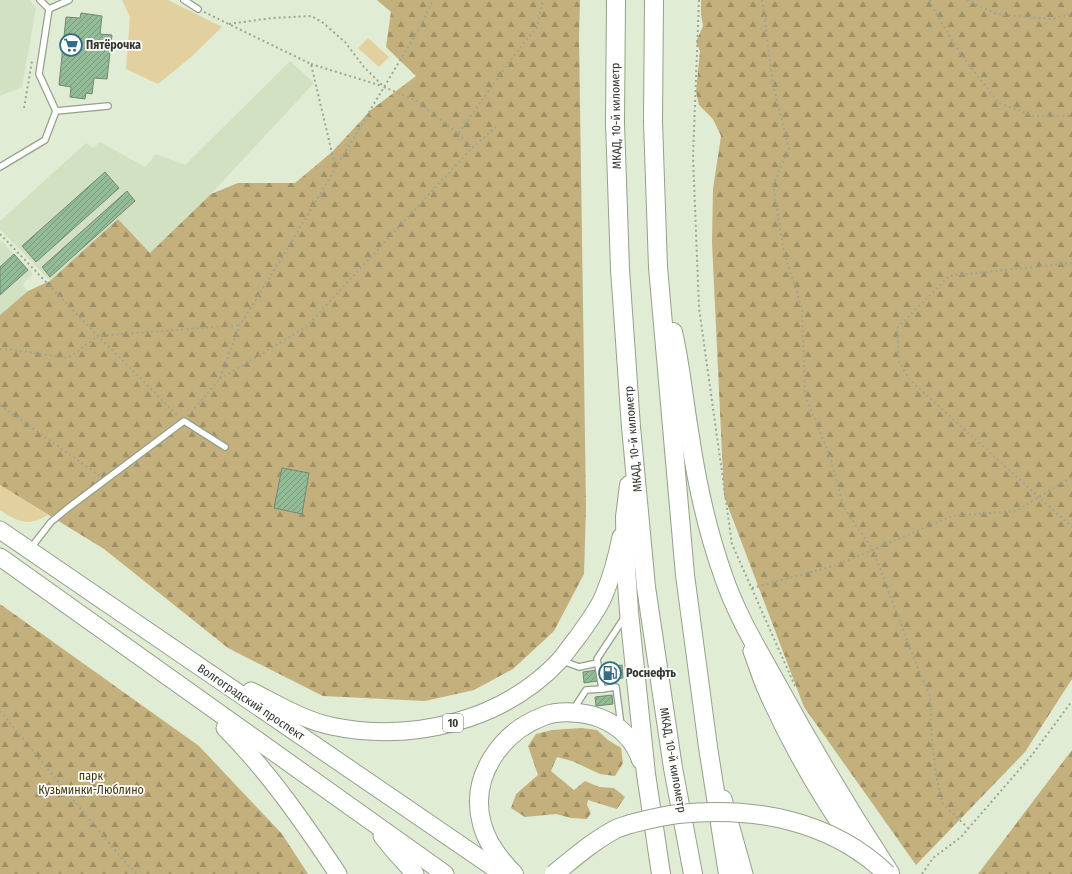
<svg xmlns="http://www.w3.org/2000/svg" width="1072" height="874" font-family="'Fira Sans Condensed',sans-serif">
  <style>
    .built { fill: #d3e1c3 }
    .green { fill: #e3d09f }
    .forest { fill: url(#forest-firs) }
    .building { fill: url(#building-hatch); stroke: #758776 }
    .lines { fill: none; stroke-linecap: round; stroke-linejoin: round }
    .service-casing { stroke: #95a08a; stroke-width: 8 }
    .primary-casing { stroke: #95a08a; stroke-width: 19 }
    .trunk-casing { stroke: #95a08a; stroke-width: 20 }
    .path { stroke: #9da694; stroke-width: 2; stroke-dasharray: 2 3; stroke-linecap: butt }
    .service { stroke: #fff; stroke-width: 5.5 }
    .primary { stroke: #fff; stroke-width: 17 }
    .trunk { stroke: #fff; stroke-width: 18 }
    .trunk-bridge-casing { stroke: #95a08a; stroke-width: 20; stroke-linecap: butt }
    .trunk-bridge { stroke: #fff; stroke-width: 18 }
    .labels { text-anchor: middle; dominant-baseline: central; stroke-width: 3.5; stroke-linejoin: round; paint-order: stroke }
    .shield { fill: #fff; stroke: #71746e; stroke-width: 1 }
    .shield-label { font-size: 11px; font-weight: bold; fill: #343930 }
    .poi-label { font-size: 12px; font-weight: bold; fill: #343930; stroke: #fff; text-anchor: start }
    .street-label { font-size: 12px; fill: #343930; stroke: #fff }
    .park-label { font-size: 12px; fill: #433509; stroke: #fff }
  </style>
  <defs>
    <pattern id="forest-firs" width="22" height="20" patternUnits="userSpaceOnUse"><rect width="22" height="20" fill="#c4b07c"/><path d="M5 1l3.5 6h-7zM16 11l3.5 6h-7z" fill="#a09066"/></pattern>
    <pattern id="building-hatch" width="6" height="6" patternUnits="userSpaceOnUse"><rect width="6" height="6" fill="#91bc95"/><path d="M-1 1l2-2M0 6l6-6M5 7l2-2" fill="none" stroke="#779a7a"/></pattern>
  </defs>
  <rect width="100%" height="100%" fill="#e0ecd4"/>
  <g class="built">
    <polygon points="0,0 29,0 36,8 22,87 0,96"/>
    <polygon points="290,61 314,83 211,194 150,254 118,219 50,281 0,229 0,221 86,143 93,148 100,142 145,167 156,154 185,165"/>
    <polygon points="2,241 33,274 22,285 28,291 0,315 0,243"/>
  </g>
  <g class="green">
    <polygon points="122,0 168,0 222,27 191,57 158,84 126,69 130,17"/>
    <polygon points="368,38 389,57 379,67 358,48"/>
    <path d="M 0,485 L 48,515 C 28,527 18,522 0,510 Z"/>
  </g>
  <g class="forest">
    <polygon points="377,0 580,0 579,37 586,507 584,574 554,631 513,669 474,690 425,701 323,696 228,648 104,549 0,485 0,315 28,291 50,281 118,219 150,253 211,194 238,183 295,183 332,152 371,110 416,76 386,47 391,12"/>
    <polygon points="701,0 1072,0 1072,679 1025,752 916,865 804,707 724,496 712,242 713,189 721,136 713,119 699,105 696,92 700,51 696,42 703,26 701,14"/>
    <polygon points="0,604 199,746 282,834 308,874 0,874"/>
    <polygon points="582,728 597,730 608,740 621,748 623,763 615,776 600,774 572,761 557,757 551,771 574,790 585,781 599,787 614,788 625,797 617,809 588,800 587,805 591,813 587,819 571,818 556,814 525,817 511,808 516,794 538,775 528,746 536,734 552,730"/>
    <polygon points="1072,750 1072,874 978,874"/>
  </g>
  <g class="building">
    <polygon points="81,13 102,16 100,34 112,35 107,79 94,78 92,94 86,93 85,99 70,97 71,87 59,85 66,17 80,18"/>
    <polygon points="105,172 119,188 36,262 22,246"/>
    <polygon points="127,191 135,201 50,277 42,267"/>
    <polygon points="14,254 28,270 0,295 0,267"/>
    <polygon points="282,468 309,473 302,514 274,508"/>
    <polygon points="622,665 623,678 603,680 601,668"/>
    <polygon points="596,670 597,681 584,683 583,672"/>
    <polygon points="612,695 613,704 596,706 595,697"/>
  </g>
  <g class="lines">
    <g class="service-casing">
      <g id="service">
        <polyline points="40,0 49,9 69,0"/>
        <polyline points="184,0 198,9"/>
        <polyline points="56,111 108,106"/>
        <polyline points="0,167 45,140 56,111 39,74 49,9"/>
        <polyline points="30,549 51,522 68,508 184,421 225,447"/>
        <polyline points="563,661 579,667 597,663"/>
        <polyline points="573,710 586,690 602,689"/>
        <polyline points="621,725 616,687 602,689 597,659 624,618"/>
      </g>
    </g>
    <g class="primary-casing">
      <g id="primary">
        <polyline points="0,530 503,874"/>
        <polyline points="0,557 445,874"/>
        <path d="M 752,651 C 757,664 761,678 767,691 C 792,748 824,802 860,853"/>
        <path d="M 251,691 C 277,704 303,720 331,726 C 412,743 503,721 560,660 C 566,653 571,645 577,638 C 586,625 598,610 604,595 C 612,576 617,557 621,537"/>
        <path d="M 225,728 C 268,771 304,823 338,874"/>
        <polyline points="723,799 744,874"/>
        <polyline points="382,836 396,853 415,874"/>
      </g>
    </g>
    <g class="trunk-casing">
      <g id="trunk">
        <polyline points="616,0 615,123 620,269 631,427 646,587 673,768 693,874"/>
        <polyline points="654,0 653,122 658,267 685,575 708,747 728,874"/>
        <path d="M 673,332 C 681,367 684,402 690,437 C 697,484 707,530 723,575 C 736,614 758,650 778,686 C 813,750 850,812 890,873"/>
        <polyline points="629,485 625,517 626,569 629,612 646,774 661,874"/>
        <path d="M 514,874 C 500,860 487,844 482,824 C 469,777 501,732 544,716 C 560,710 584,712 600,718 C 620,726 634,739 641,760"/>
      </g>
    </g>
    <g class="path">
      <polyline points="699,0 693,157 699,308 732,544 795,686"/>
      <polyline points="762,0 773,84 789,149 773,185 784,252 802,309 805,396 830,456 844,508 873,550 915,661 930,696 932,740 936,775 943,804 968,828"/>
      <polyline points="930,0 932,6 959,52 999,103 1034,116 1072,116"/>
      <polyline points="967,0 997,14 1050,19 1072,14"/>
      <polyline points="204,12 311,64 335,166"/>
      <polyline points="229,24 272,18 311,16 322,22 345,42 364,67 384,87 417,101 458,134 512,58 537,27 543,0"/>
      <polyline points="311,64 382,86"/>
      <polyline points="24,108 32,61"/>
      <polyline points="458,134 472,148 498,125"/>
      <polyline points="0,234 98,336 240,325"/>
      <polyline points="1072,263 949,276 897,328 899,362 910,380 1072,527"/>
      <polyline points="0,349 14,350 68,358 98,336 179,417"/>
      <polyline points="220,379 306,327 472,148"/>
      <polyline points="0,405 100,476"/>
      <polyline points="188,416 219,380 240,325 283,256 420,27 433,0"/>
      <polyline points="752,588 837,565 952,516 1016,511 1072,477"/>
      <polyline points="0,711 124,861 137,874"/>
      <polyline points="922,874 933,858 961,837 1032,755 1072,701"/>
    </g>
    <use href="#service" class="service"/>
    <use href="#primary" class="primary"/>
    <use href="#trunk" class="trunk"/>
    <g class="trunk-bridge-casing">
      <path id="trunk-bridge" d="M 554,874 C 574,858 593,841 616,829 C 620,827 625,826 630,824 C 646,820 661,816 678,814 C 753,806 831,820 887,874"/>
    </g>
    <use href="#trunk-bridge" class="trunk-bridge"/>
  </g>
  <defs>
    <g id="supermarket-ring" transform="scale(1.15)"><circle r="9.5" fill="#fff" stroke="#306e84" stroke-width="1.5"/><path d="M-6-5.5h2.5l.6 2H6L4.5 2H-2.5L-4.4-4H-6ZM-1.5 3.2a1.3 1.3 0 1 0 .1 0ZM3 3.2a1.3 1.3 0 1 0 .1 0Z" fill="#306e84"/></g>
    <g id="fuel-ring" transform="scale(1.15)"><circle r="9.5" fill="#fff" stroke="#306e84" stroke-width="1.5"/><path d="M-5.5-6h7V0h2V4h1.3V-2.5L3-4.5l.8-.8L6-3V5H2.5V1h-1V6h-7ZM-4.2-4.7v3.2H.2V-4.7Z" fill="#306e84"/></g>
  </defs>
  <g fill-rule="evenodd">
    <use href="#supermarket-ring" x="71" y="45"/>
    <use href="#fuel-ring" x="610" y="673"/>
  </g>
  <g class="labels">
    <rect class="shield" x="443" y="714" width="20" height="18" rx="3"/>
    <g class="shield-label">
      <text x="453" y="723">10</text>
    </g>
    <g class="poi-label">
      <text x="86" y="45">Пятёрочка</text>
      <text x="626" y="673">Роснефть</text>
    </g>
    <g class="street-label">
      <text transform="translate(616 116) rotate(-91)">МКАД, 10-й километр</text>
      <text transform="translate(633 439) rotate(-95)">МКАД, 10-й километр</text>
      <text transform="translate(251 702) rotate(34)">Волгоградский проспект</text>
      <text transform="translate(673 760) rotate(80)">МКАД, 10-й километр</text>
    </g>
    <g class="park-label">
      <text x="91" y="776">парк<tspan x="91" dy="14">Кузьминки-Люблино</tspan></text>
    </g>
  </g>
</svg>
